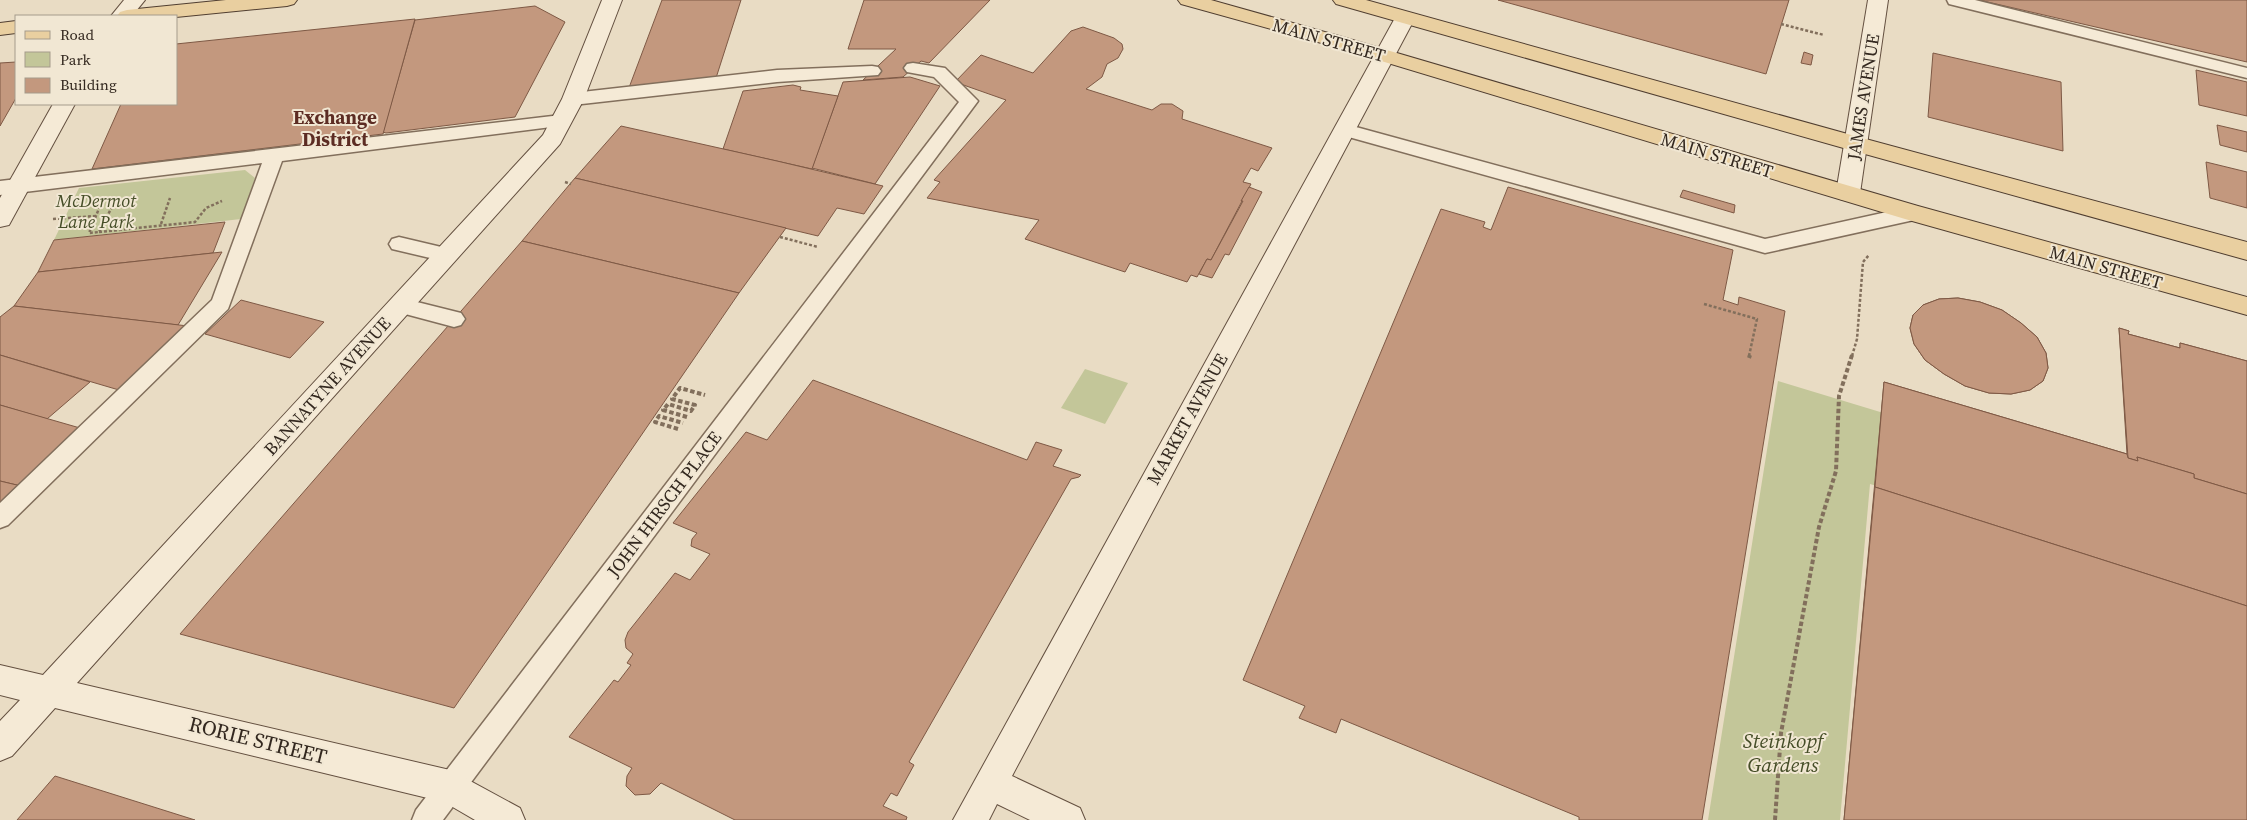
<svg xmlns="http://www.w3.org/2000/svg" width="2247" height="820" font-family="'Source Serif 4',serif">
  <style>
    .green { fill: #c3c699 }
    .building { fill: #c3987e; stroke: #7e5945 }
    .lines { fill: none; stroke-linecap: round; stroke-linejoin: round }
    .lane-casing { stroke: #826f5c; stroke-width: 3 }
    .secondary-casing { stroke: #645040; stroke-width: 2 }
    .primary-casing { stroke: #503e30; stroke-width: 2 }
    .path-far1 { stroke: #826f5c; stroke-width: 2.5; stroke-dasharray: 3 2; stroke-linecap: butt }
    .path { stroke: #826f5c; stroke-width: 4; stroke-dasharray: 4.5 2.5; stroke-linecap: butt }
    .lane { fill: #f5ead6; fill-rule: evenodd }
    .secondary { fill: #f5ead6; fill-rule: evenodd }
    .primary { fill: #e9cfa0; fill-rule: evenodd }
    .labels { text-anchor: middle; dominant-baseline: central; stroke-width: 4; stroke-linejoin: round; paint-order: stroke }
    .street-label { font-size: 18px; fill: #33281f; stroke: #f1e7d3 }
    .park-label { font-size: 18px; font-style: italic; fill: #464e28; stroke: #f1e7d3 }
    .neighbourhood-label { font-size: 19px; font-weight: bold; fill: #5c2c23; stroke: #f1e7d3 }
    .near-street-label { font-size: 21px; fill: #33281f; stroke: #f1e7d3 }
    .near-park-label { font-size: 21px; font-style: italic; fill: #464e28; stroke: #f1e7d3 }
  </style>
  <rect width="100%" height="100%" fill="#e9dcc4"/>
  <g class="green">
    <polygon points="245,170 255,178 241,219 54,240 79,188"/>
    <polygon points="1085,369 1128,383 1105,424 1061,408"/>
    <polygon points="1778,381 1900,418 1894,491 1870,484 1840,820 1708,820"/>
  </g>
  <g class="building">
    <polygon points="662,0 741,0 716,78 627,93"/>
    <polygon points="864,0 990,0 929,63 921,61 903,77 863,80 896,49 848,49"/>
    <polygon points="1498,0 1789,0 1766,74"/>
    <polygon points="1979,0 2247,0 2247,62"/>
    <polygon points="535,6 565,22 515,117 386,133 383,132 415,20"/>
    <polygon points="415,19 383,134 92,169 121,104 176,104 176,44"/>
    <polygon points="1083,27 1114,38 1122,44 1123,49 1118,58 1107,64 1102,77 1086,89 1152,110 1161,104 1172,104 1183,111 1182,119 1272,148 1258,171 1251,168 1243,182 1251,184 1211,260 1207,259 1197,277 1191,275 1187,282 1130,263 1125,272 1025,239 1039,220 927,198 940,182 934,180 1006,100 955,82 981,55 1033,73 1071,31"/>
    <polygon points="1804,52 1813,55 1811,65 1801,63"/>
    <polygon points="1933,53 2061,82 2063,151 1928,117"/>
    <polygon points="16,62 16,98 0,126 0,63"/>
    <polygon points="2196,70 2247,82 2247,116 2199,105"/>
    <polygon points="910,77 940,86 875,184 812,168 843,82"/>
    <polygon points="793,85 801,87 800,90 838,96 812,169 723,149 743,91"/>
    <polygon points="2217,125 2247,132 2247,152 2220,145"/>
    <polygon points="621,126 777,161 883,186 864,214 837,208 818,236 575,178"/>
    <polygon points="2206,162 2247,172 2247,208 2210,198"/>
    <polygon points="575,178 786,228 739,293 522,241"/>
    <polygon points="1249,187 1262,192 1229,255 1225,254 1212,278 1199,274 1207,259 1211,260 1243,201 1241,201"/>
    <polygon points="1508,187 1733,250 1723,300 1738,305 1739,297 1785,311 1702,820 1579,820 1579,817 1341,719 1336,733 1299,718 1305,706 1243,680 1441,209 1485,222 1483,227 1491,230"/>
    <polygon points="1683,190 1735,205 1734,213 1680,197"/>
    <polygon points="225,222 213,253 38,272 54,240"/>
    <polygon points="522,241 739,293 454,708 180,634"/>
    <polygon points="222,252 178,325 14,306 38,272"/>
    <polygon points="1958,298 1980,302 2002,310 2021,323 2037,337 2046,353 2048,368 2043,381 2030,390 2011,394 1989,393 1965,386 1944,374 1925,360 1914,344 1910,328 1913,315 1923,305 1939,299"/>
    <polygon points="1958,298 1980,302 2002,310 2021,323 2037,337 2046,353 2048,368 2043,381 2030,390 2011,394 1989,393 1965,386 1944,374 1925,360 1914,344 1910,328 1913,315 1923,305 1939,299"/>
    <polygon points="241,300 324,322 290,358 205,334"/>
    <polygon points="14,306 188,326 119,390 0,355 0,317"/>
    <polygon points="2119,328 2129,331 2128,334 2180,348 2180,343 2247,361 2247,820 1844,820 1884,382 2127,454"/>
    <polygon points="2119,328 2129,331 2128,334 2180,348 2180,343 2247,361 2247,494 2194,478 2194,474 2137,457 2138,461 2128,458"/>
    <polygon points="0,355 90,382 47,419 0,405"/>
    <polygon points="813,380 1027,460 1036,442 1062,450 1053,466 1081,475 1079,477 1071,479 909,762 914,765 897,796 891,793 883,806 907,817 906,820 735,820 661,783 650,794 635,795 626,786 627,776 632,768 569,737 614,680 618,682 631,665 627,663 633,654 626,648 625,640 628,632 675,573 690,580 710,554 691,546 692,539 697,533 673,523 746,432 767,440"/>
    <polygon points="1884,382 2127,454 2128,458 2138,461 2137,457 2194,474 2194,478 2247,494 2247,606 1875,487"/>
    <polygon points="0,405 80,428 21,486 0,481"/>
    <polygon points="0,481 21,486 0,506"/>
    <polygon points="1875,487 2247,606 2247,820 1844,820"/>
    <polygon points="55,776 195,820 17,820"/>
  </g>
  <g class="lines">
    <g class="lane-casing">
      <g id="lane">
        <polygon points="1947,0 1975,0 2247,68 2247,78 1949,4"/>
        <polygon points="913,63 945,68 978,101 443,820 412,820 416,810 959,102 934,77 907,72 904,68 907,64"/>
        <polygon points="872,66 878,67 881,71 878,75 777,82 573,105 567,103 564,99 567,95 573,93 777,70"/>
        <polygon points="561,115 567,117 570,121 567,125 282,161 228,309 8,525 0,528 0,503 212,300 262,163 0,195 0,181"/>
        <polygon points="1345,124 1765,239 1914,206 1921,208 1924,213 1921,218 1914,220 1765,253 1338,134 1336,130 1338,126"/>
        <polygon points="399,237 454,250 457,255 454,260 447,262 392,249 389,244 392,239"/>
        <polygon points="401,298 461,313 465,319 461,325 454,327 394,311 390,306 394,301"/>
      </g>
    </g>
    <g class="secondary-casing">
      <g id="secondary">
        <polygon points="124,0 145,0 132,16 111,16"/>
        <polygon points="602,0 622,0 584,99 560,144 77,683 450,770 520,808 525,820 475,820 444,802 55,708 12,756 0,761 0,721 20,700 0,695 0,665 43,675 543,135 562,99"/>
        <polygon points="1868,0 1888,0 1860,193 1856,199 1848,201 1840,199 1836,193"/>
        <polygon points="1405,12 1412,14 1415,18 1012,776 1080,808 1085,820 1030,820 997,804 989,820 953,820 1395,18 1398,14"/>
        <polygon points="53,104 75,104 9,225 0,227 0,198"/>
      </g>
    </g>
    <g class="primary-casing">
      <g id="primary">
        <polygon points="226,0 297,0 294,4 287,6 176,17 117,16 120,12 127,10"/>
        <polygon points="1178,0 1211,0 1339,36 1918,206 2247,297 2247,315 1905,219 1325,44 1181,4"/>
        <polygon points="1333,0 1366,0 1862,138 2247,242 2247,260 1847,149 1336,4"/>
        <polygon points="16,21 16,33 0,35 0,23"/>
      </g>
    </g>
    <g class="path-far1">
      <polyline points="1781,24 1824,35"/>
      <polyline points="565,182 571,184"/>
      <polyline points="100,206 89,233 99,232 113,205"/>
      <polyline points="53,219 96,216"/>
      <polyline points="161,224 170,198"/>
      <polyline points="99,232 195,222 206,208 222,201"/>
      <polyline points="780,237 818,247"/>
      <polyline points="1704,304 1757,319 1749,356"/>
      <polyline points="1852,356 1857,339 1863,262 1869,255"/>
    </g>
    <g class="path">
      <polyline points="1749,358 1750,355"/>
      <polyline points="687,417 663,410 668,404 691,411 695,405 672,399 680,388 705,395"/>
      <polyline points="678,429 655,422 659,416 683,423"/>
      <polyline points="1775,820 1781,733 1819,527 1836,471 1839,396 1852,355"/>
    </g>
    <use href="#lane" class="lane"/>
    <use href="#secondary" class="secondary"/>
    <use href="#primary" class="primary"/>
  </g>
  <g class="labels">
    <g class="street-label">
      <text transform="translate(1329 40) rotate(16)">MAIN STREET</text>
      <text transform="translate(1863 97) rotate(-81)">JAMES AVENUE</text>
      <text transform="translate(1717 155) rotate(17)">MAIN STREET</text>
      <text transform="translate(2106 267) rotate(16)">MAIN STREET</text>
      <text transform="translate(327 386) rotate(-48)">BANNATYNE AVENUE</text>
      <text transform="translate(1187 419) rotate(-61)">MARKET AVENUE</text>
      <text transform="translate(664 504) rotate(-53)">JOHN HIRSCH PLACE</text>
    </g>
    <g class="park-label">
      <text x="96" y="200">McDermot<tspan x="96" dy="21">Lane Park</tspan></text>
    </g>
    <g class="neighbourhood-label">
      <text x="335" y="117">Exchange<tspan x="335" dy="22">District</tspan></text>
    </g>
    <g class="near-street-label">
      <text transform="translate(258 740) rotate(14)">RORIE STREET</text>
    </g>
    <g class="near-park-label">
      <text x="1783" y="740">Steinkopf<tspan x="1783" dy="24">Gardens</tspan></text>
    </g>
  </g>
  <rect x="15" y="15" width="162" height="90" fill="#f1e7d3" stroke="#a59b8b"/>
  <rect x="25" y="31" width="25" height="8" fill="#e9cfa0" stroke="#a59b8b"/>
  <text x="60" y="40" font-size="15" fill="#33281f">Road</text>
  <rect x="25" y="52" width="25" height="15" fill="#c3c699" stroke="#a59b8b"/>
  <text x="60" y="65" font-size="15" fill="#33281f">Park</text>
  <rect x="25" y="78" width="25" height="15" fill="#c3987e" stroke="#a59b8b"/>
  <text x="60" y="90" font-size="15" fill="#33281f">Building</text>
</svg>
